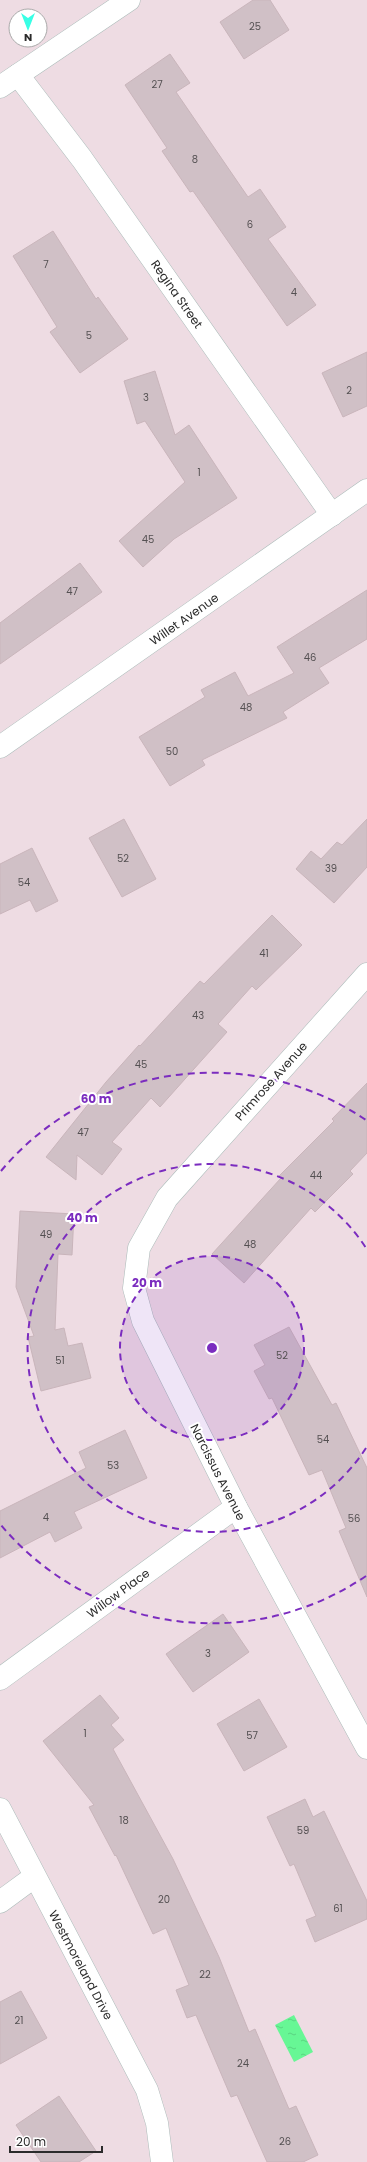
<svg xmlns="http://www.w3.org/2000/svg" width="367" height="2162" font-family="Poppins,sans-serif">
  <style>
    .water { fill: url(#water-ripples) }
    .building { fill: #d0c0c6; stroke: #c9b5bb }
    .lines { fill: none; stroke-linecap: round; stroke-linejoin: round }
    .street-casing { stroke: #acbcba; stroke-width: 23 }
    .street { stroke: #fff; stroke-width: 22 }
    .ring { fill: none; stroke: #7b2cbf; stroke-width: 2; stroke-dasharray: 7 5 }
    .labels { text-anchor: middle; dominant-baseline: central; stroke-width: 4; stroke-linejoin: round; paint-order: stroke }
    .number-label { font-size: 10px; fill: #545052 }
    .street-label { font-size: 12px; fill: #2b2b2b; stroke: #fff }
    .centre { fill: #7b2cbf; stroke: #fff; stroke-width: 2 }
    .ring-label { font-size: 12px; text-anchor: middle; font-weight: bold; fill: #7b2cbf; stroke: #fff; stroke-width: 4; stroke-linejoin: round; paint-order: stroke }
  </style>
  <defs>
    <pattern id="water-ripples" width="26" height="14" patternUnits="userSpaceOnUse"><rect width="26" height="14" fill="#67f795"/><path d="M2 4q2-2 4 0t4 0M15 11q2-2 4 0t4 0" fill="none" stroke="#5ad481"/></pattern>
  </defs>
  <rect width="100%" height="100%" fill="#eedce3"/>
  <polygon class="water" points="294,2015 313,2052 294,2062 275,2025"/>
  <g class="building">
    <polygon points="253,0 270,0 289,30 244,59 220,22"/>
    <polygon points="170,54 190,83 176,92 248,197 260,189 286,227 268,239 316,305 287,326 193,191 190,192 162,151 167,148 125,85"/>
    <polygon points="53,231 96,299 98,297 128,339 80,373 50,332 57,327 13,256"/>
    <polygon points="367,352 367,406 343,417 322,373"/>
    <polygon points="155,371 175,435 189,425 237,498 174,539 143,567 119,541 185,482 145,421 137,424 124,381"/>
    <polygon points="80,563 102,592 0,664 0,623"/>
    <polygon points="367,590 367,639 319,668 329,683 283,712 287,718 202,760 205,765 170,786 139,737 205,697 201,690 235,672 248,696 294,673 277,647"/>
    <polygon points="124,819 156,879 122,897 89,838"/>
    <polygon points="367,819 367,867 334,903 296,869 311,851 321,859 337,842 342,845"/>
    <polygon points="32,848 58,901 36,912 30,900 0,914 0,864"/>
    <polygon points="272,915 302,945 256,990 252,986 218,1024 227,1032 160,1107 151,1098 112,1142 122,1149 102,1175 77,1155 76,1180 46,1157 106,1082 139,1045 140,1046 200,981 204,984"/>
    <polygon points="367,1083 367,1153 350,1171 353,1174 315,1212 311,1208 244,1283 212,1254 281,1178 279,1176 334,1121 332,1119"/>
    <polygon points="20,1211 74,1214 72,1255 58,1254 55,1330 64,1328 68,1346 82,1343 91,1378 41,1391 28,1337 34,1336 16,1287"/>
    <polygon points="289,1327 332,1405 336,1403 367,1468 367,1597 339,1531 346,1528 322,1470 309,1475 272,1398 269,1399 254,1371 265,1365 254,1345"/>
    <polygon points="125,1430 147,1478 74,1512 82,1528 55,1542 50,1532 0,1558 0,1511 86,1468 79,1452"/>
    <polygon points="223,1614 249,1652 193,1692 166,1654"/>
    <polygon points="100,1695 119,1718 111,1725 124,1740 113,1749 173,1859 219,1957 249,2032 255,2029 289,2109 296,2106 318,2155 303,2162 267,2162 237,2095 231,2097 196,2015 187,2018 176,1990 189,1985 166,1928 153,1934 116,1855 115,1856 89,1807 94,1805 43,1741"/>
    <polygon points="259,1699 287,1747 244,1771 217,1724"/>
    <polygon points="305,1799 313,1817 324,1811 367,1901 367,1919 315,1942 306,1920 316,1916 294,1864 290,1866 267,1817"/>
    <polygon points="21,1991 47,2038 0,2064 0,2002"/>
    <polygon points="59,2096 96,2151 79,2162 41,2162 16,2125"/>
  </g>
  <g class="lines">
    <g class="street-casing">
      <g id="street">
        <polyline points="18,75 82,159 332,515"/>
        <polyline points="0,87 129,0"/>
        <polyline points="0,747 367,490"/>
        <polyline points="367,974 167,1198 139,1248 134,1288 143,1321 236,1507 367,1748"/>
        <polyline points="0,1679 236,1507"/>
        <polyline points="0,1809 147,2090 157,2123 162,2162"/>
        <polyline points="0,1902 34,1877"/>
      </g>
    </g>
    <use href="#street" class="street"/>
  </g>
  <circle cx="212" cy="1348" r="92" fill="#7b2cbf" fill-opacity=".12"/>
  <g class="ring">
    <circle cx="212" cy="1348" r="92"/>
    <path d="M366 1448A184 184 0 1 1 366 1248"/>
    <path d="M366 1576A275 275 0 0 1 1 1525M1 1171A275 275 0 0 1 366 1120"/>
  </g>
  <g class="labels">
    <g class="number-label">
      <text x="255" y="26">25</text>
      <text x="157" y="84">27</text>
      <text x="195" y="159">8</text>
      <text x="250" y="224">6</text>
      <text x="46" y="264">7</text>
      <text x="294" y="292">4</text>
      <text x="89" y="335">5</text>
      <text x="349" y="390">2</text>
      <text x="146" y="397">3</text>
      <text x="199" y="472">1</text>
      <text x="148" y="539">45</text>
      <text x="72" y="591">47</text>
      <text x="310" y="657">46</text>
      <text x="246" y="707">48</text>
      <text x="172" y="751">50</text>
      <text x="123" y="858">52</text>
      <text x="331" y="868">39</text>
      <text x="24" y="882">54</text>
      <text x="264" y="953">41</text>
      <text x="198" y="1015">43</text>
      <text x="141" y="1064">45</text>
      <text x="83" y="1132">47</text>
      <text x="316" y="1175">44</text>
      <text x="46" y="1234">49</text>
      <text x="250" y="1244">48</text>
      <text x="282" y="1355">52</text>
      <text x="60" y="1360">51</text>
      <text x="323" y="1439">54</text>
      <text x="113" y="1465">53</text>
      <text x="46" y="1517">4</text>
      <text x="354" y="1518">56</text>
      <text x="208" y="1653">3</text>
      <text x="85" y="1733">1</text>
      <text x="252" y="1735">57</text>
      <text x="124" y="1820">18</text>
      <text x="303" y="1830">59</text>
      <text x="164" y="1899">20</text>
      <text x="338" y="1908">61</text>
      <text x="205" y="1974">22</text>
      <text x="19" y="2020">21</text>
      <text x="243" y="2063">24</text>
      <text x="285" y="2141">26</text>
    </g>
    <g class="street-label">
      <text transform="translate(177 294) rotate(55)">Regina Street</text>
      <text transform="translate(184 619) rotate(-35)">Willet Avenue</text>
      <text transform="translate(271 1081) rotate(-48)">Primrose Avenue</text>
      <text transform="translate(218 1472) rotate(63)">Narcissus Avenue</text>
      <text transform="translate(118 1593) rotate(-36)">Willow Place</text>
      <text transform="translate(81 1965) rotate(62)">Westmoreland Drive</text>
    </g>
  </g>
  <circle cx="212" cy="1348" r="6" class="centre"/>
  <g class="ring-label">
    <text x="96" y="1103">60 m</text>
    <text x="82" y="1222">40 m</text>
    <text x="147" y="1287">20 m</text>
  </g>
  <g transform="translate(28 28) rotate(180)"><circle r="19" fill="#ffffff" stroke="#aaaaaa"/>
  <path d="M0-3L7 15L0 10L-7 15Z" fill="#38ffe5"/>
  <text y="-6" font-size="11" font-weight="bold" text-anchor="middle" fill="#2b2b2b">N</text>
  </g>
  <path d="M10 2146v6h92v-6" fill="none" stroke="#2b2b2b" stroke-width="2"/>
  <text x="16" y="2146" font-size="12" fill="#2b2b2b" stroke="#ffffff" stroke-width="3" paint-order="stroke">20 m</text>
</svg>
